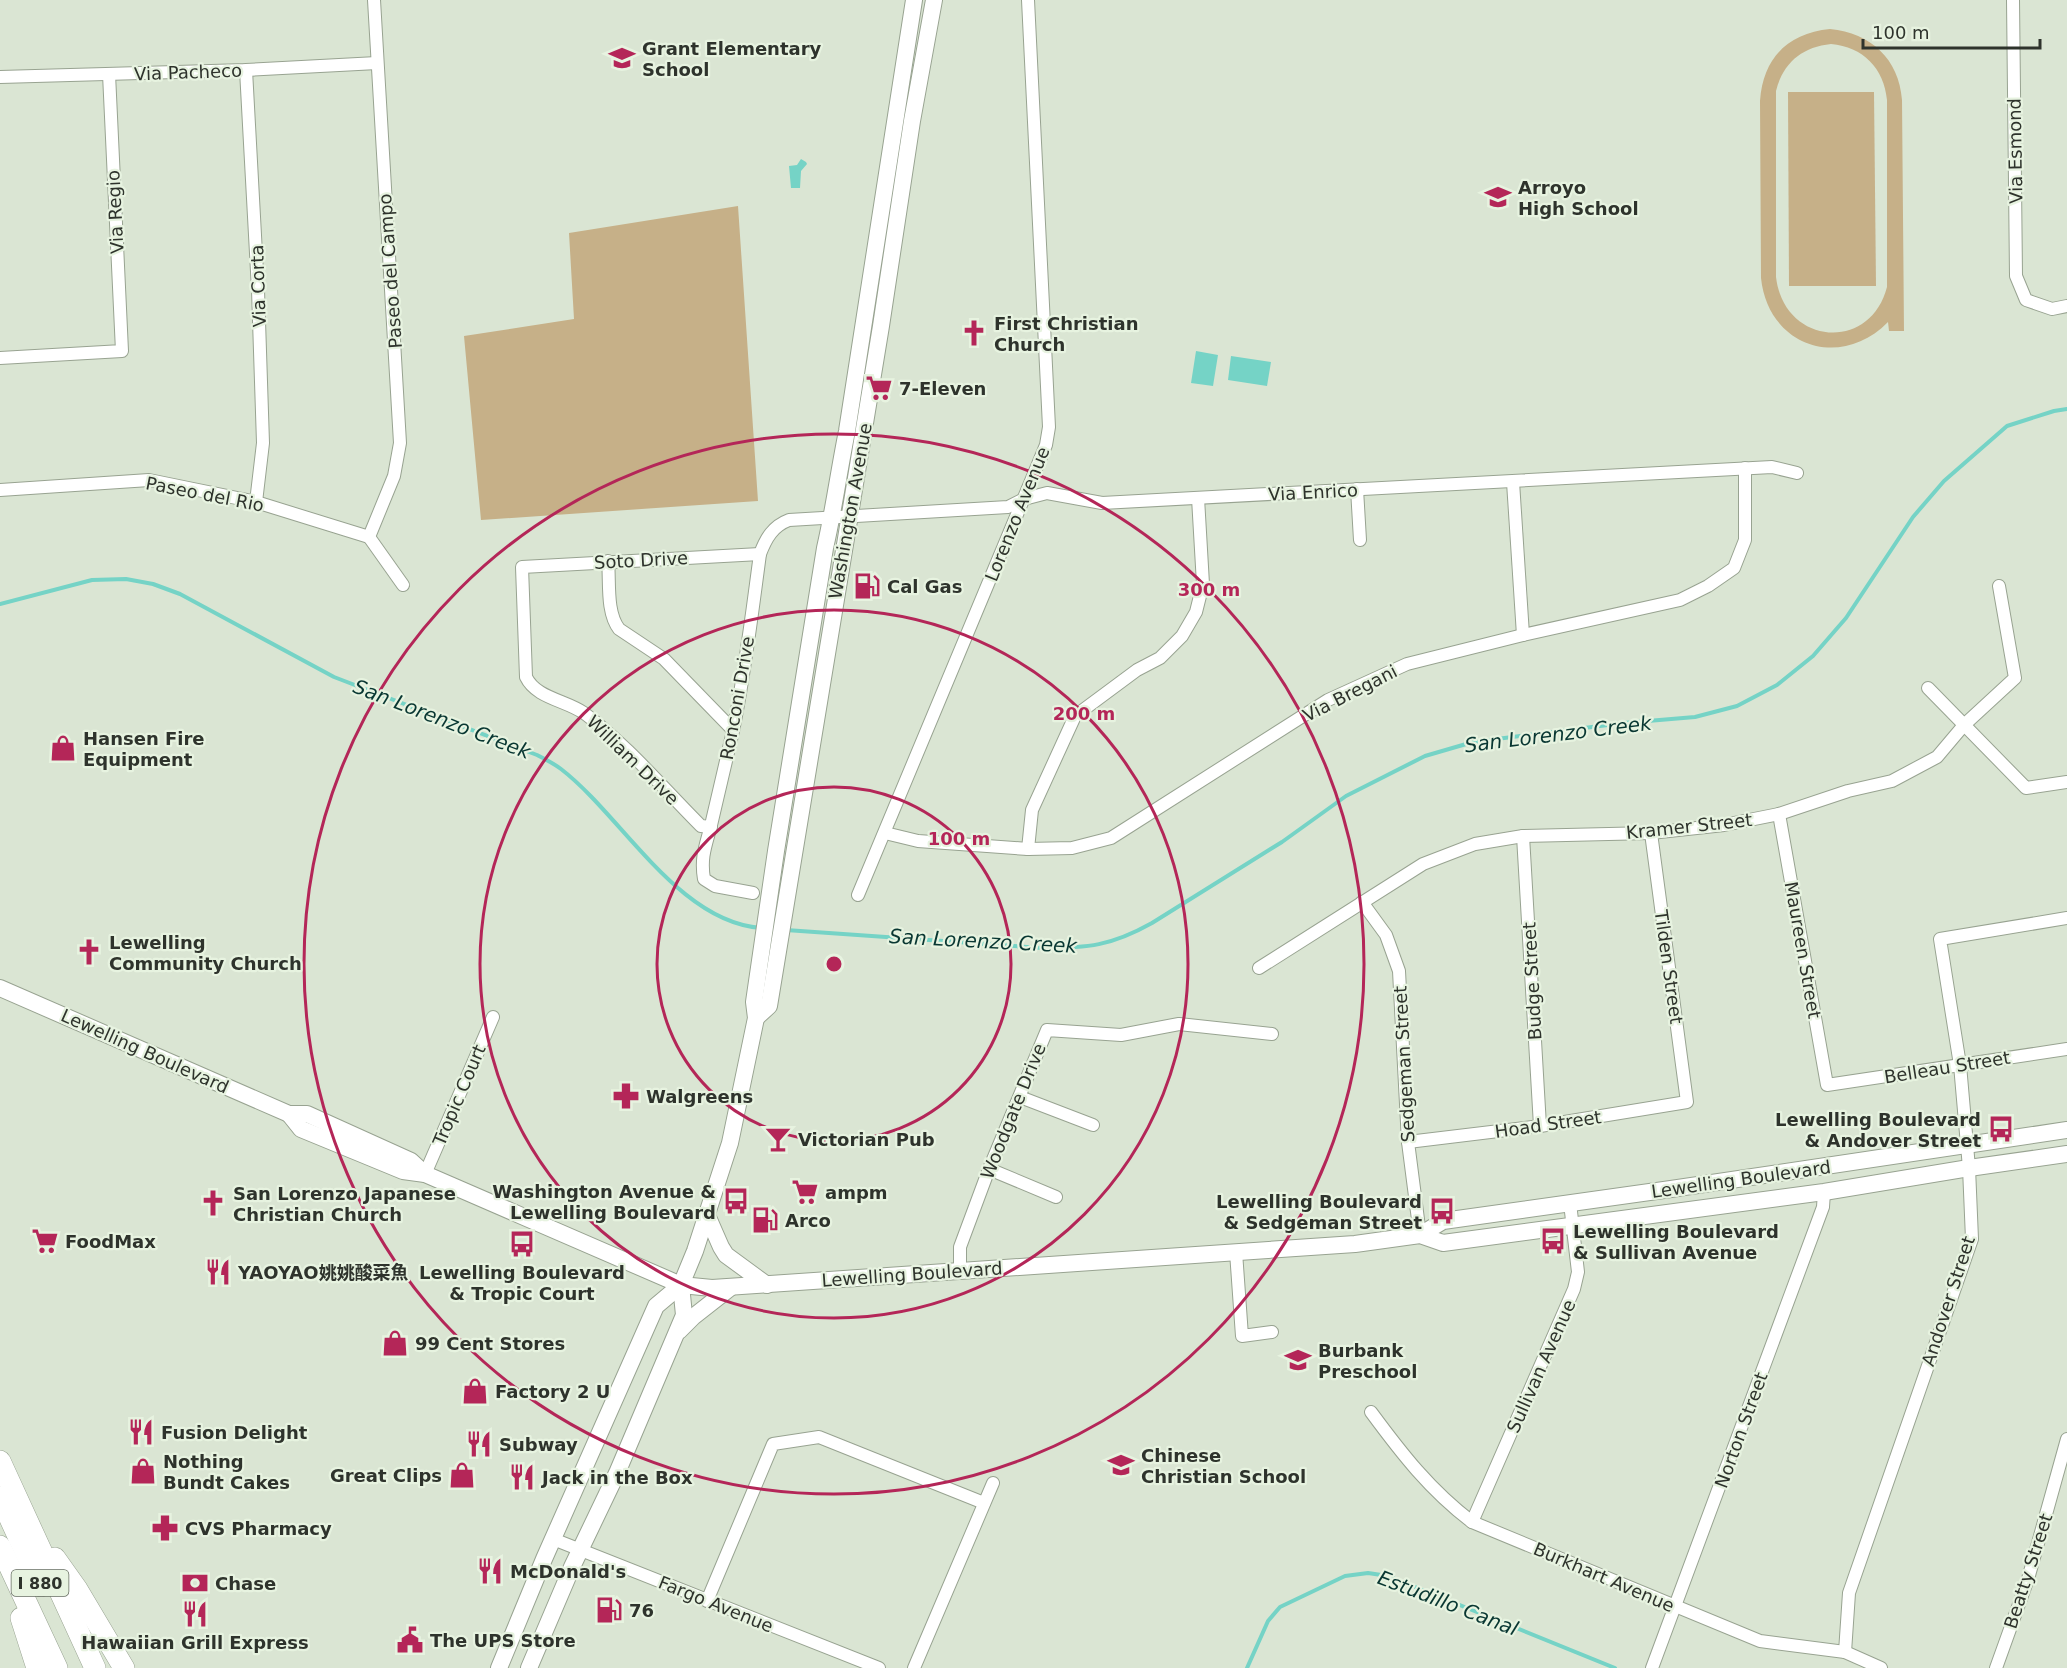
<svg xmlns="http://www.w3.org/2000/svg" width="2067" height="1668" font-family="'DejaVu Sans','Noto Sans SC',sans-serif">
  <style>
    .green { fill: #c6b088; fill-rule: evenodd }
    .water { fill: #75d3c6 }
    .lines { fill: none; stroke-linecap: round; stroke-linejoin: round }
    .stream { stroke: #75d3c6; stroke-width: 4 }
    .street-casing { stroke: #98a391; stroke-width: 14 }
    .secondary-casing { stroke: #98a391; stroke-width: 18 }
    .highway-casing { stroke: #98a391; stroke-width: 22 }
    .street { stroke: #fff; stroke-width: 12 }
    .secondary { stroke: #fff; stroke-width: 16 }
    .highway { stroke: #fff; stroke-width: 21 }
    .ring { fill: none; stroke: #b42658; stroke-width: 3 }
    .labels { text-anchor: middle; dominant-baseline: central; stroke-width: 4.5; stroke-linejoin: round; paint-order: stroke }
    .shield { fill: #e7f3e0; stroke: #666d62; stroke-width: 1.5 }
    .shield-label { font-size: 16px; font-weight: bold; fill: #2e332c }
    .poi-label { font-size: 18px; font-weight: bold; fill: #2e332c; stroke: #e7f3e0; text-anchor: start }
    .street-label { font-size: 18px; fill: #2e332c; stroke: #e7f3e0 }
    .water-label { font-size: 20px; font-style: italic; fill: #093732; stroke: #e7f3e0 }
    .centre { fill: #b42658; stroke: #e7f3e0; stroke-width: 3 }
    .ring-label { font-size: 18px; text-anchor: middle; font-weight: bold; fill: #b42658; stroke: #e7f3e0; stroke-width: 4.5; stroke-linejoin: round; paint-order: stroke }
  </style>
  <rect width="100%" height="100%" fill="#dae5d3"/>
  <g class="green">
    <path d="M 1830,29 C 1871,33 1899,59 1902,100 L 1904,331 L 1889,331 L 1888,322 C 1840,371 1768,346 1761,278 L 1760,101 C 1763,58 1788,33 1830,29 ZM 1831,44 C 1863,47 1884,68 1887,100 L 1887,287 C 1870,353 1784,345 1776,277 L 1776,91 C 1783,63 1802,47 1831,44 Z"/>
    <polygon points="1788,92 1874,92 1876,286 1789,286"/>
    <polygon points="738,206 758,501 481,520 464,336 574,319 569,233"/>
  </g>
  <g class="water">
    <polygon points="801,159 806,162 807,164 801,171 800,188 791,188 789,166 797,165"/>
    <polygon points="1196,351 1218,355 1213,386 1191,383"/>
    <polygon points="1231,356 1271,362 1267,386 1228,380"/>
  </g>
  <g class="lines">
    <g class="stream">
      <path d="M 0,604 L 92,580 L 126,579 L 153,584 L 180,594 L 334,677 L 537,755 C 545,759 553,763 561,769 C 622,816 678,922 761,928"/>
      <path d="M 786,930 L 1042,948 C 1088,948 1111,946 1152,923 L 1282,842 L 1346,796 L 1425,756 L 1473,742 L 1624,723 L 1695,717 L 1737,706 L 1777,685 L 1813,656 L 1846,618 L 1913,517 L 1944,481 L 2007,426 L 2054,411 L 2067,409"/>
      <polyline points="1247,1668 1268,1621 1280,1607 1345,1576 1368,1573 1388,1576 1615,1668"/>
    </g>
    <g class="street-casing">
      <g id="street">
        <polyline points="2013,0 2016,276 2026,300 2052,309 2067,306"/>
        <polyline points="246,70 258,290 263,443 256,502"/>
        <polyline points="0,77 246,70 377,63"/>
        <polyline points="0,358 122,351 109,74"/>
        <polyline points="1513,482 1523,635"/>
        <polyline points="1357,489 1360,540"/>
        <polyline points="0,490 149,480 256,502 369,537"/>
        <polyline points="369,537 394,476 400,443 374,0"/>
        <polyline points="369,537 403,585"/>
        <path d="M 608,561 C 610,582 606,612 619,629 L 664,659 L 733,730"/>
        <polyline points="1928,688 2026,788 2067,782"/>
        <polyline points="1779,814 1827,1085 2067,1049"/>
        <path d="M 711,827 L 701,826 C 663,788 627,745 584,713 C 565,700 536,698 526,677 L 522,567 L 760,554"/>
        <polyline points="885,833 918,841 1028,849 1072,848 1111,838 1328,700 1407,664 1523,635 1680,600 1708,586 1734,568 1745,540 1745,468"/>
        <polyline points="1523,836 1540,1126"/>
        <polyline points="1028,849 1032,810 1075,716 1137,670 1160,658 1182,636 1196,612 1203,584 1198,498"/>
        <path d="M 753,893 L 715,886 L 704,879 C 700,855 707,843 712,821 C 719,791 726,761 733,731 C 745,673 752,613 760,554 C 766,538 773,526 789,520 L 1008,507 L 1024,499 L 1047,493 L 1102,503 L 1772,467 L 1797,473"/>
        <polyline points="858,895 1046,445 1049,427 1028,0"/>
        <polyline points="1362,902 1386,935 1399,971 1408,1142 1420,1235"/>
        <polyline points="1259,968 1423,864 1475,844 1523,836 1651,833 1724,825 1779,814 1848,791 1892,781 1937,757 1964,725 2015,678 1999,586"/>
        <polyline points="1020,1097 1093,1125"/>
        <polyline points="1408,1142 1540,1126 1687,1102 1651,833"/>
        <polyline points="989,1169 1056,1197"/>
        <polyline points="425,1174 493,1017"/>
        <polyline points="1236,1252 1242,1336 1272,1332"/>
        <polyline points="960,1271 960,1247 989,1169 1047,1030 1121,1035 1179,1024 1272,1034"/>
        <path d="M 1371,1412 C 1402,1454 1430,1490 1472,1522 L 1760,1641 L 1845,1652 L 1881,1668"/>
        <polyline points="1472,1522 1574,1289 1578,1272 1570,1203"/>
        <polyline points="553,1539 879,1668"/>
        <polyline points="707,1601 773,1444 819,1437 984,1503"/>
        <polyline points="1845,1652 1849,1593 1972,1239 1969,1168 1960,1065 1940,939 2067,918"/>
        <polyline points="914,1668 993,1483"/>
        <polyline points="1652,1668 1823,1207 1824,1192"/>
        <polyline points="1996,1668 2028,1579 2067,1439"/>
      </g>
    </g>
    <g class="secondary-casing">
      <g id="secondary">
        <polyline points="0,988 289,1114 307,1114 411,1161 425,1174"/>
        <polyline points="756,1018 769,1006 881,326 912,121 934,0"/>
        <polyline points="289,1114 301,1129 403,1171 425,1174 681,1285 712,1288 1355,1244 1420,1235 1443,1243 1824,1192 1969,1168 2067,1154"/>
        <polyline points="707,1215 721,1247 726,1255 767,1285"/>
        <polyline points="1420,1235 1443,1221 1671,1189 2067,1130"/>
        <polyline points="679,1331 693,1317 730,1288"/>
        <polyline points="499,1668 544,1559 656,1306 681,1285"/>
        <path d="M 529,1668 L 572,1567 L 617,1473 L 684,1315 L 681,1285 L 695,1251 L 730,1143 L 756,1018 L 754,1002 L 776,851 L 825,548 C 834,509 839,470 847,431 L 914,0"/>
      </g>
    </g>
    <g class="highway-casing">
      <g id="highway">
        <polyline points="0,1461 95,1668"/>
        <polyline points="0,1497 41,1586"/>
        <polyline points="0,1546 57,1668"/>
        <polyline points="55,1558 77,1589 124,1668"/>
        <polyline points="21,1618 37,1668"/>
      </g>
    </g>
    <use href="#street" class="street"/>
    <use href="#secondary" class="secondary"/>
    <use href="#highway" class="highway"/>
  </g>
  <g class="ring">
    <circle cx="834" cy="964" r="177"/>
    <circle cx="834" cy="964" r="354"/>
    <circle cx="834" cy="964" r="530"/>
  </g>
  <defs>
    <g id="school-bare" transform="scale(2.07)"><path d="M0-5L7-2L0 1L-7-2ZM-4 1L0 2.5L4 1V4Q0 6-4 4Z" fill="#b42658" stroke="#e7f3e0" stroke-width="2.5" paint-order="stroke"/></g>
    <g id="church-bare" transform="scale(2.07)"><path d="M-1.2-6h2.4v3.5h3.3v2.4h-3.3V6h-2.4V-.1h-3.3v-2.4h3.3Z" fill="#b42658" stroke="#e7f3e0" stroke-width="2.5" paint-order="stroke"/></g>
    <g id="supermarket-bare" transform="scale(2.07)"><path d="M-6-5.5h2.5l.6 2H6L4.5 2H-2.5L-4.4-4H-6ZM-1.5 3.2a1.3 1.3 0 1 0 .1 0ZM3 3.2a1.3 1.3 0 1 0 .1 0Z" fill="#b42658" stroke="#e7f3e0" stroke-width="2.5" paint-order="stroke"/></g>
    <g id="fuel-bare" transform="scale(2.07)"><path d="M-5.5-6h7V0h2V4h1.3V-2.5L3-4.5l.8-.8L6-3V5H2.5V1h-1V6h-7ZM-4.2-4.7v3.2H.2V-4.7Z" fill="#b42658" stroke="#e7f3e0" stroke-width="2.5" paint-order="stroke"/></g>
    <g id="shop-bare" transform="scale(2.07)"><path d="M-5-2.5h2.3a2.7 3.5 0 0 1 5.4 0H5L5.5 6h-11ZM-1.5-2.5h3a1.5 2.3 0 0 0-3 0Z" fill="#b42658" stroke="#e7f3e0" stroke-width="2.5" paint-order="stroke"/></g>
    <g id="pharmacy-bare" transform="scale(2.07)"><path d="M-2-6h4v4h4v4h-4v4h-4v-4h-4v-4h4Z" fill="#b42658" stroke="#e7f3e0" stroke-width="2.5" paint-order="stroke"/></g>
    <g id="bus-bare" transform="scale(2.07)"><path d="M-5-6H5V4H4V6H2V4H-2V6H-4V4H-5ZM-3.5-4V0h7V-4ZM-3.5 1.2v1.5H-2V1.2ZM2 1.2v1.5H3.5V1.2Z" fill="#b42658" stroke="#e7f3e0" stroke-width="2.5" paint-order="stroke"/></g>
    <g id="bar-bare" transform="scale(2.07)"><path d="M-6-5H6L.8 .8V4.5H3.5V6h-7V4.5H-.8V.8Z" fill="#b42658" stroke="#e7f3e0" stroke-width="2.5" paint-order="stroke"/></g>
    <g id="restaurant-bare" transform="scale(2.07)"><path d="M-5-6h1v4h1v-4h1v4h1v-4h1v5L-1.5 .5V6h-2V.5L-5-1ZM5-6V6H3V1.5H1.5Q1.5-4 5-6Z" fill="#b42658" stroke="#e7f3e0" stroke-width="2.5" paint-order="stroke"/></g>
    <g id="bank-bare" transform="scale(2.07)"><path d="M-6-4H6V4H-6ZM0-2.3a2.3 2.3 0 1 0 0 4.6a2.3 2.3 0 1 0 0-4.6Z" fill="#b42658" stroke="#e7f3e0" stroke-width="2.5" paint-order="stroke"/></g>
    <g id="civic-bare" transform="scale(2.07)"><path d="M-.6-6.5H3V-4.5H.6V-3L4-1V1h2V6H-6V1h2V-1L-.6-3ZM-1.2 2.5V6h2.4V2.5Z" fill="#b42658" stroke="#e7f3e0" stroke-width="2.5" paint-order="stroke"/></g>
  </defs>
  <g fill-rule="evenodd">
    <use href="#school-bare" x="622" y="58"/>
    <use href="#school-bare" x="1498" y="197"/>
    <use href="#church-bare" x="974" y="333"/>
    <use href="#supermarket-bare" x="879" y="388"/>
    <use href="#fuel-bare" x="867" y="586"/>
    <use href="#shop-bare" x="63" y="748"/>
    <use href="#church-bare" x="89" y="952"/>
    <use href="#pharmacy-bare" x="626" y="1096"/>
    <use href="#bus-bare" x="2001" y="1129"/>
    <use href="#bar-bare" x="778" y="1139"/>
    <use href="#supermarket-bare" x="805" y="1192"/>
    <use href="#bus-bare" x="736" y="1201"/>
    <use href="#church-bare" x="213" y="1203"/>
    <use href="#bus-bare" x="1442" y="1211"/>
    <use href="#fuel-bare" x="765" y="1220"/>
    <use href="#supermarket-bare" x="45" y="1241"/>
    <use href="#bus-bare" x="1553" y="1241"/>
    <use href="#bus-bare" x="522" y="1244"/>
    <use href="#restaurant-bare" x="218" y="1272"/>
    <use href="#shop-bare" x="395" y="1343"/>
    <use href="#school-bare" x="1298" y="1360"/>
    <use href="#shop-bare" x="475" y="1391"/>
    <use href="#restaurant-bare" x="141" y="1432"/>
    <use href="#restaurant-bare" x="479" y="1444"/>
    <use href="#school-bare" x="1121" y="1465"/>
    <use href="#shop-bare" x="143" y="1471"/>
    <use href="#shop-bare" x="462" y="1475"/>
    <use href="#restaurant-bare" x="522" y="1477"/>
    <use href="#pharmacy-bare" x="165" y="1528"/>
    <use href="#restaurant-bare" x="490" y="1571"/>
    <use href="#bank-bare" x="195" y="1583"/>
    <use href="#fuel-bare" x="609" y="1610"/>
    <use href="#restaurant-bare" x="195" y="1614"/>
    <use href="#civic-bare" x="410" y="1640"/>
  </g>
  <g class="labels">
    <rect class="shield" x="11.5" y="1570" width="57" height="26" rx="4.5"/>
    <g class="shield-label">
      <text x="40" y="1583">I 880</text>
    </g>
    <g class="poi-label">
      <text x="642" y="48">Grant Elementary<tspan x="642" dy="21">School</tspan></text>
      <text x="1518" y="187">Arroyo<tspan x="1518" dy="21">High School</tspan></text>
      <text x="994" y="323">First Christian<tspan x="994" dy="21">Church</tspan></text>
      <text x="899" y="388">7-Eleven</text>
      <text x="887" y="586">Cal Gas</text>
      <text x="83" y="738">Hansen Fire<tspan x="83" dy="21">Equipment</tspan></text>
      <text x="109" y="942">Lewelling<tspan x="109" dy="21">Community Church</tspan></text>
      <text x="646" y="1096">Walgreens</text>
      <text x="1981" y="1119" text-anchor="end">Lewelling Boulevard<tspan x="1981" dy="21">&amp; Andover Street</tspan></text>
      <text x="798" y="1139">Victorian Pub</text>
      <text x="716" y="1191" text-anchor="end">Washington Avenue &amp;<tspan x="716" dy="21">Lewelling Boulevard</tspan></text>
      <text x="825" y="1192">ampm</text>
      <text x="233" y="1193">San Lorenzo Japanese<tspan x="233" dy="21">Christian Church</tspan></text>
      <text x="1422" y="1201" text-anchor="end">Lewelling Boulevard<tspan x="1422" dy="21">&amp; Sedgeman Street</tspan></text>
      <text x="785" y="1220">Arco</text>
      <text x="1573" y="1231">Lewelling Boulevard<tspan x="1573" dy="21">&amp; Sullivan Avenue</tspan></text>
      <text x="65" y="1241">FoodMax</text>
      <text x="238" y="1272">YAOYAO姚姚酸菜魚</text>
      <text x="522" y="1272" text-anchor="middle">Lewelling Boulevard<tspan x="522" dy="21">&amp; Tropic Court</tspan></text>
      <text x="415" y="1343">99 Cent Stores</text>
      <text x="1318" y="1350">Burbank<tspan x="1318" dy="21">Preschool</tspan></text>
      <text x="495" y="1391">Factory 2 U</text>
      <text x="161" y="1432">Fusion Delight</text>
      <text x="499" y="1444">Subway</text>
      <text x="1141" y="1455">Chinese<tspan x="1141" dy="21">Christian School</tspan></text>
      <text x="163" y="1461">Nothing<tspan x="163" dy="21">Bundt Cakes</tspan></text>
      <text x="442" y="1475" text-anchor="end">Great Clips</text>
      <text x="542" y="1477">Jack in the Box</text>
      <text x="185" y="1528">CVS Pharmacy</text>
      <text x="510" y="1571">McDonald's</text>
      <text x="215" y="1583">Chase</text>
      <text x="629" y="1610">76</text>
      <text x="430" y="1640">The UPS Store</text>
      <text x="195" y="1642" text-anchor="middle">Hawaiian Grill Express</text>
    </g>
    <g class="street-label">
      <text transform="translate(188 72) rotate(-2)">Via Pacheco</text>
      <text transform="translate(2015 151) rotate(-91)">Via Esmond</text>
      <text transform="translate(115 212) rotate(-93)">Via Regio</text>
      <text transform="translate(390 271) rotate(-94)">Paseo del Campo</text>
      <text transform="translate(258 286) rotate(-92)">Via Corta</text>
      <text transform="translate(1313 492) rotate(-3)">Via Enrico</text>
      <text transform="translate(205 494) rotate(11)">Paseo del Rio</text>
      <text transform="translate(850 511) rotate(-80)">Washington Avenue</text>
      <text transform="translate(1017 514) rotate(-68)">Lorenzo Avenue</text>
      <text transform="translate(641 560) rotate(-3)">Soto Drive</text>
      <text transform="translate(1350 693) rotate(-27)">Via Bregani</text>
      <text transform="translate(737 698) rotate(-80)">Ronconi Drive</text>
      <text transform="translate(633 760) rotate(44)">William Drive</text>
      <text transform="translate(1689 826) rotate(-6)">Kramer Street</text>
      <text transform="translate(1803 950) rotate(80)">Maureen Street</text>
      <text transform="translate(1669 967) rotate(82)">Tilden Street</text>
      <text transform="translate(1532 981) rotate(-93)">Budge Street</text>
      <text transform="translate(145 1051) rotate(24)">Lewelling Boulevard</text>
      <text transform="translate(1404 1064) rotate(-93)">Sedgeman Street</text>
      <text transform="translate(1947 1067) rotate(-9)">Belleau Street</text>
      <text transform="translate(459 1095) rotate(-67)">Tropic Court</text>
      <text transform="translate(1013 1111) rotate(-68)">Woodgate Drive</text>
      <text transform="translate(1548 1124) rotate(-8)">Hoad Street</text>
      <text transform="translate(1741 1179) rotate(-8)">Lewelling Boulevard</text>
      <text transform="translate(912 1274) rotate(-4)">Lewelling Boulevard</text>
      <text transform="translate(1948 1301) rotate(-72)">Andover Street</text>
      <text transform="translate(1541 1366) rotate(-66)">Sullivan Avenue</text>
      <text transform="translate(1741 1430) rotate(-70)">Norton Street</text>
      <text transform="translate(2028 1571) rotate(-72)">Beatty Street</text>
      <text transform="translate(1604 1577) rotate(23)">Burkhart Avenue</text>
      <text transform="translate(716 1604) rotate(22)">Fargo Avenue</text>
    </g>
    <g class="water-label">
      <text transform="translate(442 719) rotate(21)">San Lorenzo Creek</text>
      <text transform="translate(1558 734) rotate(-7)">San Lorenzo Creek</text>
      <text transform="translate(983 941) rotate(3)">San Lorenzo Creek</text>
      <text transform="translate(1448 1603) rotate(21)">Estudillo Canal</text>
    </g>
  </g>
  <circle cx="834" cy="964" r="9" class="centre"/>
  <g class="ring-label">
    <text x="1209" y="596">300 m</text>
    <text x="1084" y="720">200 m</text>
    <text x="959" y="845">100 m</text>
  </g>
  <path d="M1863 39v9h177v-9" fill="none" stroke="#2e332c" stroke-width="3"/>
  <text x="1872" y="39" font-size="18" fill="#2e332c" stroke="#e7f3e0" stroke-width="4.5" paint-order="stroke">100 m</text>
</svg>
